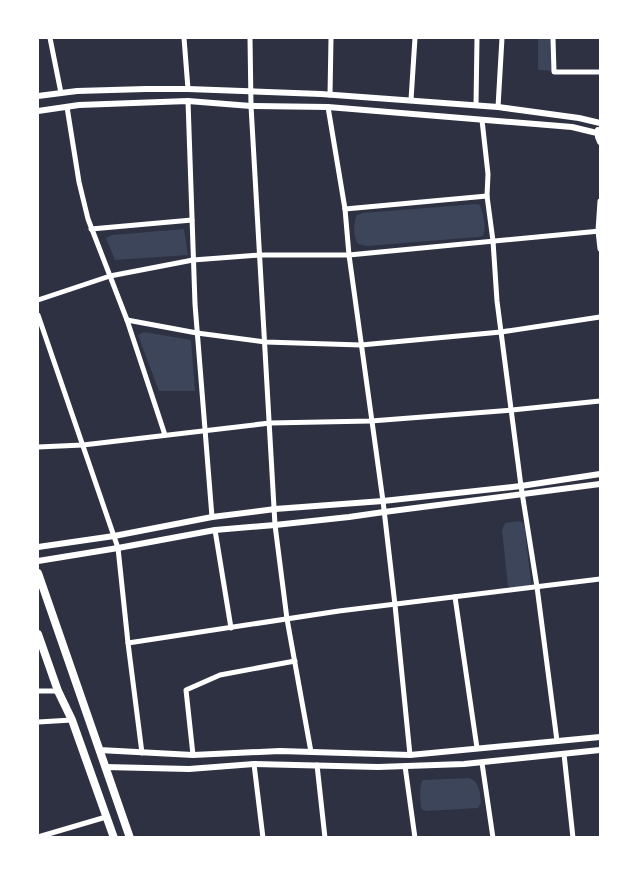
<svg xmlns="http://www.w3.org/2000/svg" width="638" height="875" font-family="Overpass,sans-serif">
  <style>
    .green { fill: #3c4559 }
    .lines { fill: none; stroke-linecap: round; stroke-linejoin: round }
    .minor { stroke: #fff; stroke-width: 5 }
    .tertiary { stroke: #fff; stroke-width: 6 }
    .trunk { stroke: #fff; stroke-width: 8 }
  </style>
  <rect width="100%" height="100%" fill="#2d3142"/>
  <g class="green">
    <polygon points="538,38 552,38 553,71 538,70"/>
    <path d="M 475,204 L 480,205 C 483,215 487,226 483,236 L 478,237 L 367,246 L 358,244 C 353,236 353,223 357,215 L 363,213 Z"/>
    <polygon points="184,229 188,255 115,260 106,238 112,235"/>
    <polygon points="144,332 191,340 195,391 159,391 138,335"/>
    <polygon points="519,521 523,523 525,530 531,583 529,587 511,589 508,586 502,530 505,523"/>
    <path d="M 469,778 C 480,782 480,793 481,803 L 478,808 L 427,811 L 423,810 L 421,808 C 421,799 418,787 423,780 Z"/>
  </g>
  <g class="lines">
    <g class="minor">
      <polyline points="50,38 61,93"/>
      <polyline points="184,38 188,89"/>
      <polyline points="250,38 251,106 275,525 287,619 311,752"/>
      <polyline points="553,38 554,72 600,72"/>
      <polyline points="330,95 331,38"/>
      <polyline points="411,100 415,38"/>
      <polyline points="188,101 195,304 212,517"/>
      <polyline points="476,105 477,38"/>
      <polyline points="67,107 79,182 88,219 127,320 165,435"/>
      <polyline points="328,107 345,209 349,255 383,501 395,605 410,755"/>
      <polyline points="498,107 502,38"/>
      <polyline points="482,120 488,174 487,196 493,241 497,301 521,486 537,587 557,741"/>
      <polyline points="600,201 598,231 600,249"/>
      <polyline points="345,209 487,196"/>
      <polyline points="91,229 192,220"/>
      <polyline points="38,300 110,276 193,260 260,255 349,255 600,231"/>
      <polyline points="38,315 118,548 128,643 142,753"/>
      <polyline points="127,320 197,333 265,342 361,345 501,332 600,317"/>
      <polyline points="38,447 83,445 270,423 371,421 512,410 600,401"/>
      <polyline points="215,530 231,628"/>
      <polyline points="455,597 477,748"/>
      <polyline points="128,643 339,611 600,579"/>
      <polyline points="38,691 58,691"/>
      <polyline points="38,722 72,720"/>
      <polyline points="564,754 573,838"/>
      <polyline points="193,755 186,690 220,675 295,661"/>
      <polyline points="482,763 493,838"/>
      <polyline points="254,764 263,838"/>
      <polyline points="317,765 325,838"/>
      <polyline points="405,766 415,838"/>
      <polyline points="38,837 106,817"/>
    </g>
    <g class="tertiary">
      <polyline points="38,96 77,91 146,89 188,89 321,94 498,107 579,118 600,123"/>
      <polyline points="38,111 79,105 188,101 251,106 328,107 572,127 597,133"/>
      <polyline points="598,130 598,137 600,142"/>
      <polyline points="38,547 114,536 212,517 275,509 383,501 521,486 600,474"/>
      <polyline points="38,561 118,548 215,530 275,525 349,517 384,512 600,484"/>
      <polyline points="99,750 193,755 280,751 410,755 600,737"/>
      <polyline points="105,767 189,769 254,764 378,767 464,764 600,750"/>
    </g>
    <g class="trunk">
      <polyline points="38,573 130,838"/>
      <polyline points="38,634 58,691 72,720 114,838"/>
    </g>
  </g>
  <rect width="638" height="875" fill="none" stroke="#ffffff" stroke-width="78"/>
</svg>
